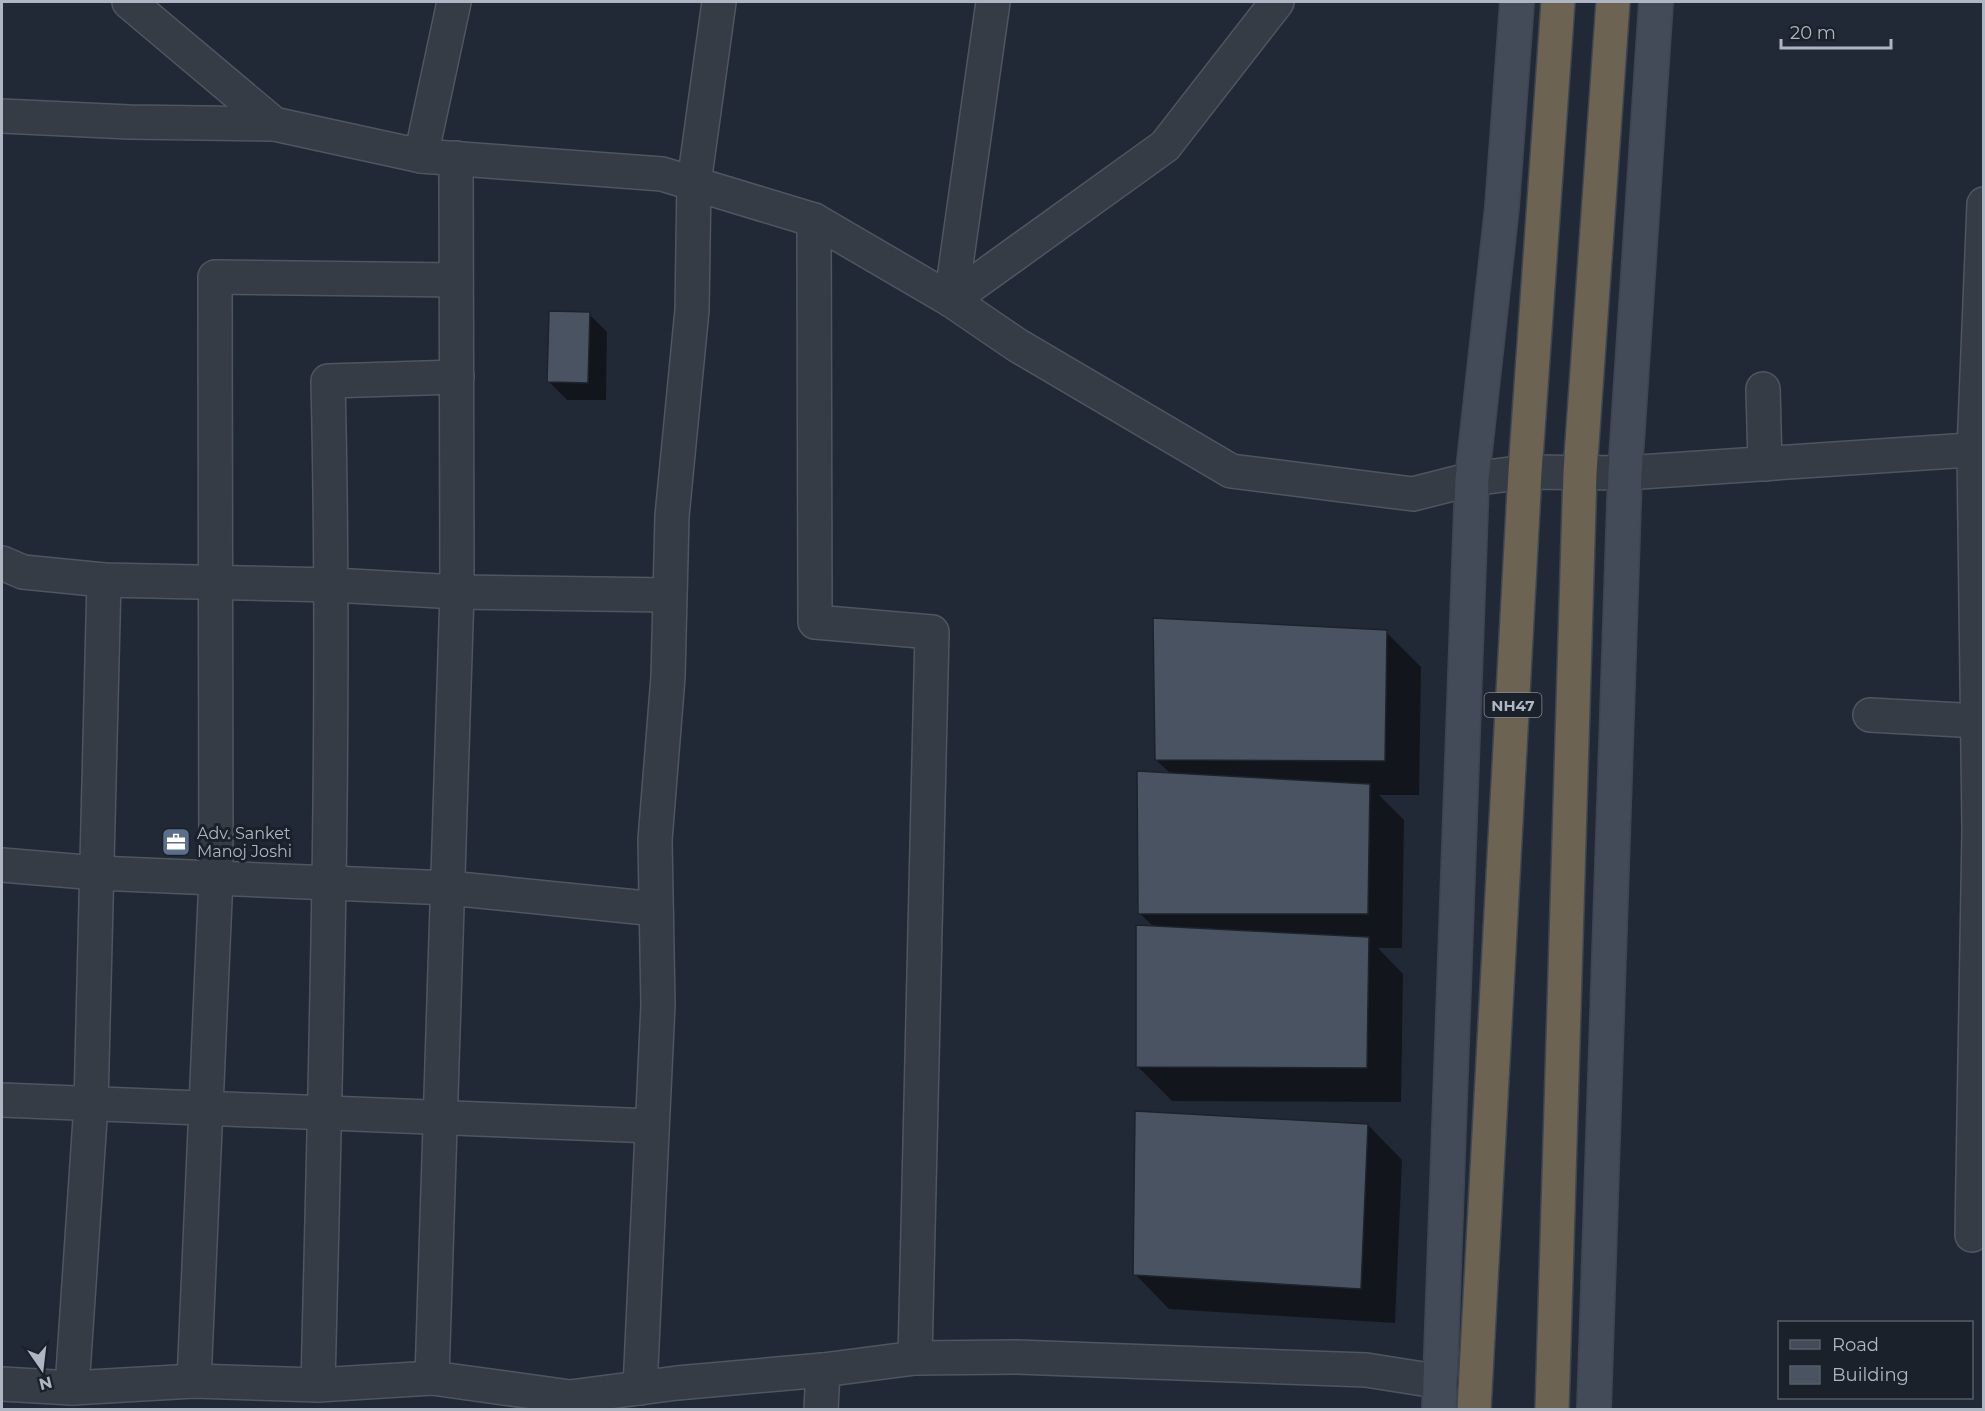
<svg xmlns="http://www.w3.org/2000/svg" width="1985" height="1411" font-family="Montserrat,sans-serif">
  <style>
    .shadow { fill: #0007 }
    .building { fill: #4a5361; stroke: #1c232d; stroke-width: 1.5 }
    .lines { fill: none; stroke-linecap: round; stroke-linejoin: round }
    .street-casing { stroke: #4f5661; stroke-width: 36 }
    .secondary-casing { stroke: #3e4550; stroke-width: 36 }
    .highway-casing { stroke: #3f4651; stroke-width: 36 }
    .street { stroke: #353c46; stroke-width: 33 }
    .secondary { stroke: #434b59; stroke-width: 33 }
    .highway { stroke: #6c6352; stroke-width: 33 }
    .labels { text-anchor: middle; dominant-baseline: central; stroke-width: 6; stroke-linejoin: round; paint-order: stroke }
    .shield { fill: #1a212b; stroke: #828995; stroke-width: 1.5 }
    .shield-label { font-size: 15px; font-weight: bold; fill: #afb6c3 }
    .poi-label { font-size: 16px; fill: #afb6c3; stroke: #1a212b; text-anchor: start }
  </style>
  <rect width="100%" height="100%" fill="#222936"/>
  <g class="shadow">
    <polygon points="589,314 607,332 606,400 567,400 549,382"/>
    <polygon points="1386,632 1421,667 1419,795 1379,795 1404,820 1402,948 1378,948 1403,974 1401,1102 1172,1101 1138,1067 1154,927 1139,913 1171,774 1156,760"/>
    <polygon points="1368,1125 1402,1160 1395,1323 1169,1309 1135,1274"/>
  </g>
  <g class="building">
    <polygon points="549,311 590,312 588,383 547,382"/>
    <polygon points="1153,618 1387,630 1385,761 1155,760"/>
    <polygon points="1137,771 1370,784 1368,914 1138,914"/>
    <polygon points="1136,925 1369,937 1367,1068 1136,1067"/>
    <polygon points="1135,1111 1368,1124 1361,1289 1133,1275"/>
  </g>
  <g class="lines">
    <g class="street-casing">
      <g id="street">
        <polyline points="129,2 274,124"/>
        <polyline points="993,2 951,300 1165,146 1277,2"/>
        <polyline points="2,116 129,122 274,124 421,156 662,174 814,220 951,300 1017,345 1231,471 1413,494 1472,479 1525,472 1625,473 1984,449"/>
        <polyline points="421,156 454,2"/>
        <polyline points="814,220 815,622 932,632 915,1358"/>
        <polyline points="1763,389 1765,464"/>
        <polyline points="2,563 23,572 104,580 333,585 457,592 669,595"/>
        <polyline points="1870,715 1979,721"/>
        <polyline points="2,865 97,873 449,888 656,909"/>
        <polyline points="2,1100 652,1126"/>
        <polyline points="1972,1235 1979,830 1974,450 1984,204"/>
        <polyline points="432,1378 457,592 456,158"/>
        <polyline points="194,1381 216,877 215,277 456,280"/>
        <polyline points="2,1384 72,1388 194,1381 318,1385 432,1378 570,1397 677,1383 823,1370 915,1358 1017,1357 1366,1370 1442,1382"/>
        <path d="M 318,1385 C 326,1050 336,716 328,381 L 457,377"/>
        <polyline points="72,1388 91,1104 104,580"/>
        <polyline points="640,1388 658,1005 655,840 668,677 672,516 692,310 694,183 719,2"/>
        <polyline points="821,1410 823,1370"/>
      </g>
    </g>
    <g class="secondary-casing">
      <g id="secondary">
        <polyline points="1439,1410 1472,479 1502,207 1517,2"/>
        <polyline points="1594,1410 1625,473 1656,2"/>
      </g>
    </g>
    <g class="highway-casing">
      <g id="highway">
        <polyline points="1474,1410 1525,472 1558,2"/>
        <polyline points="1552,1410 1580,472 1613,2"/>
      </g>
    </g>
    <use href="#street" class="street"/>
    <use href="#secondary" class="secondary"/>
    <use href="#highway" class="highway"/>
  </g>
  <defs>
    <g id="office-square" transform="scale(1.5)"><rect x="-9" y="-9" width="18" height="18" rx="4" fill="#5c6f8a" stroke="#1a212b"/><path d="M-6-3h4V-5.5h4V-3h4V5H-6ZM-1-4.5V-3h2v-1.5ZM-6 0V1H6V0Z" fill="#fff"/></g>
  </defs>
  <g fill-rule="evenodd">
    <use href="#office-square" x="176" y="842"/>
  </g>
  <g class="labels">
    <rect class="shield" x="1484.5" y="693" width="57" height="24" rx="4.5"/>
    <g class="shield-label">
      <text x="1513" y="705">NH47</text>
    </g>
    <g class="poi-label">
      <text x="197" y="833">Adv. Sanket<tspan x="197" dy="18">Manoj Joshi</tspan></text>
    </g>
  </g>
  <rect width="1985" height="1411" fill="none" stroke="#afb6c3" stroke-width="6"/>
  <rect x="1778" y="1321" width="195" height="78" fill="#1a212b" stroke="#565d68" stroke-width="1.5"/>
  <rect x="1790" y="1340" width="30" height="9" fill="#434b59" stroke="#565d68" stroke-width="1.5"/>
  <text x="1832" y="1351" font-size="18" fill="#afb6c3">Road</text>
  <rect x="1790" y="1366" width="30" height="18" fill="#4a5361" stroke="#565d68" stroke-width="1.5"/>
  <text x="1832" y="1381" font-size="18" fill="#afb6c3">Building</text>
  <g transform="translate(42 1369) rotate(166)" stroke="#1a212b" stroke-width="4.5" paint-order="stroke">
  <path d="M0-4.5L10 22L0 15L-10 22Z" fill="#afb6c3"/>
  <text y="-9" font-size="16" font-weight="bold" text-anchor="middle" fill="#afb6c3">N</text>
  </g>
  <path d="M1781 39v9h110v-9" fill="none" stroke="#afb6c3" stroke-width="3"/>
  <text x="1790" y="39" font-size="18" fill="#afb6c3" stroke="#1a212b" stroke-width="4.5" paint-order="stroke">20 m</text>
</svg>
